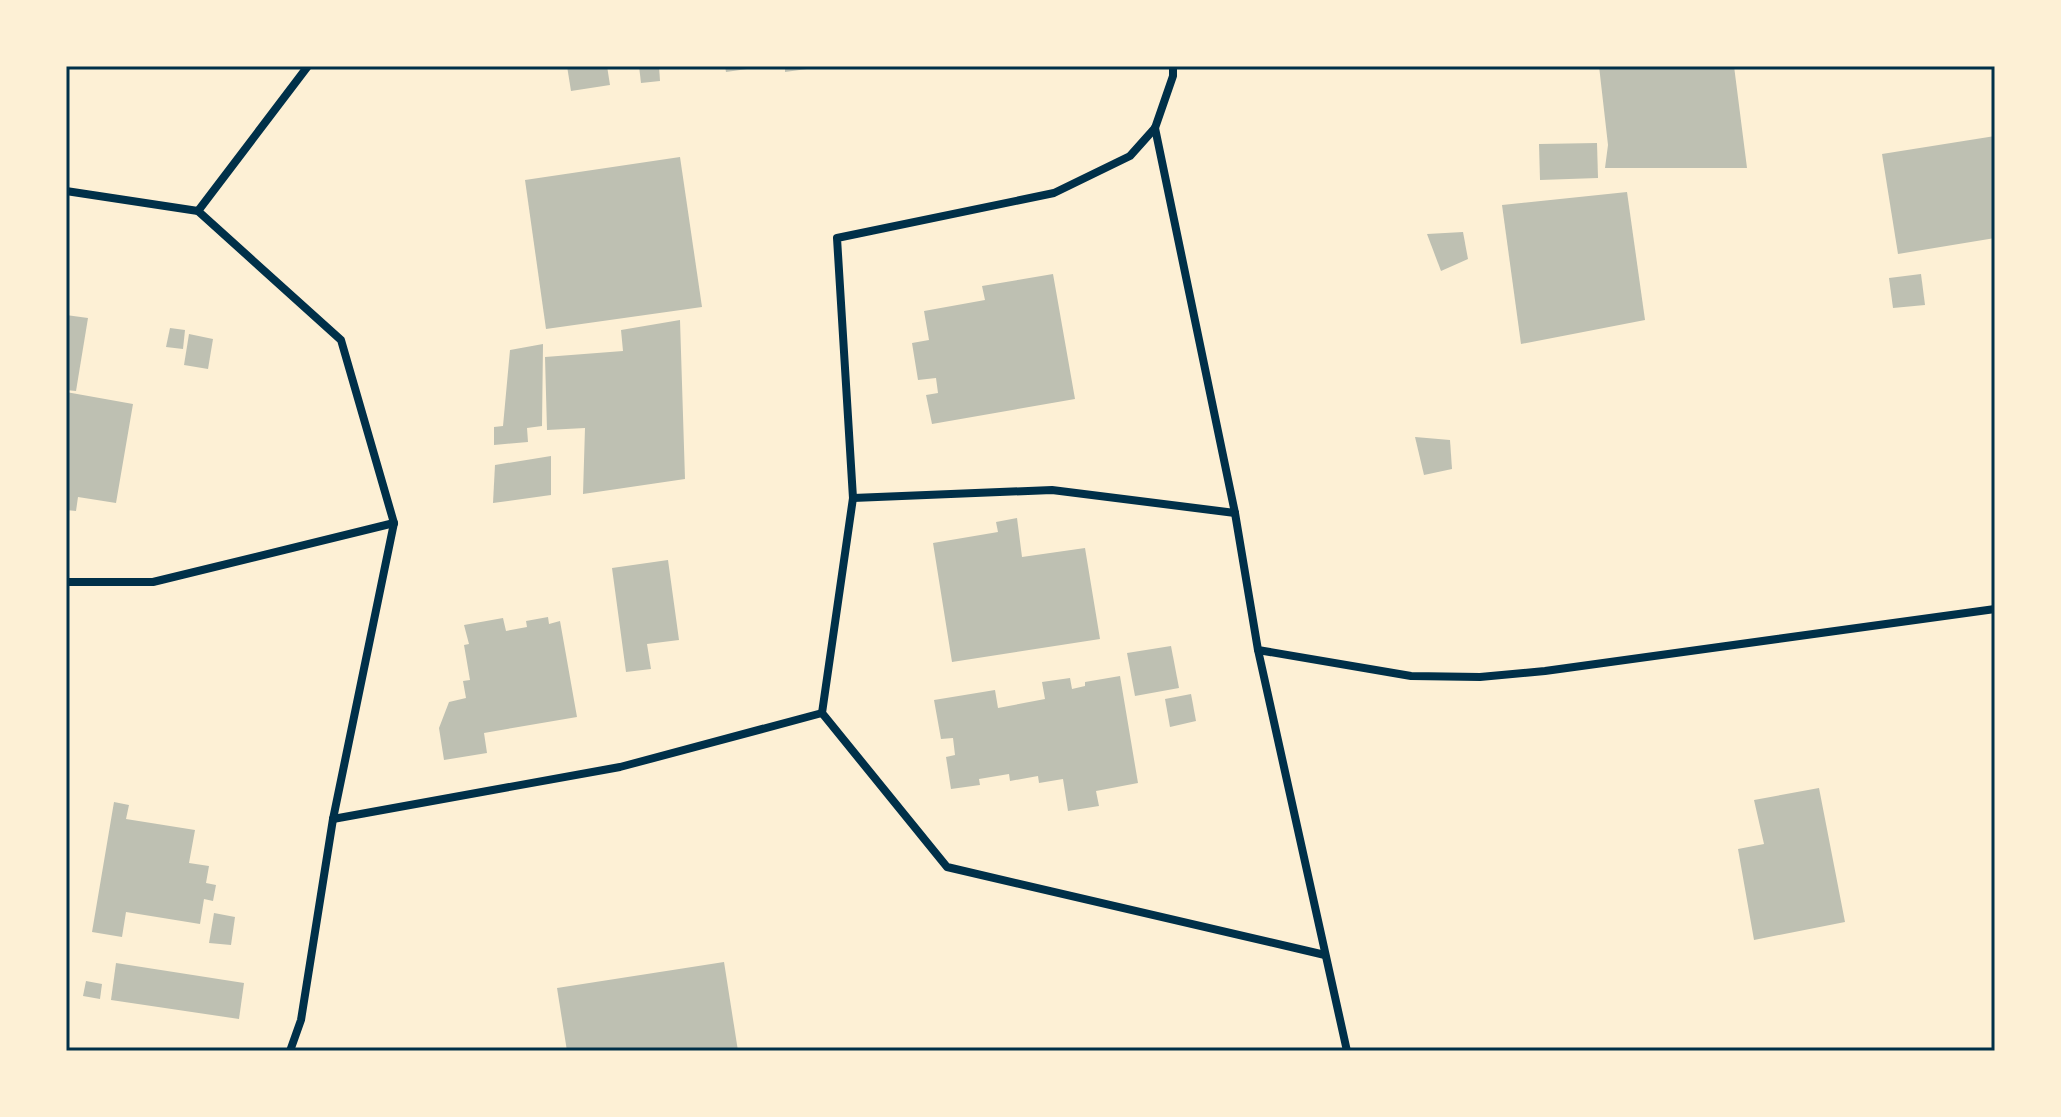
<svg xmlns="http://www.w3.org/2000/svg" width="2061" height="1117" font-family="'PT Sans',sans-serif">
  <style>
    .building { fill: #bec0b2 }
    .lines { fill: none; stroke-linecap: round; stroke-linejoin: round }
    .minor { stroke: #003049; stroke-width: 8 }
    .neatline { fill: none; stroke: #003049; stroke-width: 3 }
  </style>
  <rect width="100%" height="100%" fill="#fdf0d5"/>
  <g class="building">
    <polygon points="567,66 607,66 610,85 571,91"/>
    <polygon points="639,66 659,66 660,81 641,83"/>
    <polygon points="725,66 754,66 754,68 726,72"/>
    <polygon points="785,66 814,66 814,68 785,72"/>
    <polygon points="1599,66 1734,66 1747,168 1605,168 1608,145"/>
    <polygon points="1995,136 1995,238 1898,254 1882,154"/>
    <polygon points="1597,143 1598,178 1540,180 1539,144"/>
    <polygon points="680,157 702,307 546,329 525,180"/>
    <polygon points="1627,192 1645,320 1521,344 1502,205"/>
    <polygon points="1463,232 1468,259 1441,271 1427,234"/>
    <polygon points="1053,274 1075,399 932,424 926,395 938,393 936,378 918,380 912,343 929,340 924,311 985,300 982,286"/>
    <polygon points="1921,274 1925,305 1893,308 1889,278"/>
    <polygon points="66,315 88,318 76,391 66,390"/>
    <polygon points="680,320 685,479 583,494 585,428 547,430 545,357 623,351 621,330"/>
    <polygon points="170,328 185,330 183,349 166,347"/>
    <polygon points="189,334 213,339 208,369 184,365"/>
    <polygon points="543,344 542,426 527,428 528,442 494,445 494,427 503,426 510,350"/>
    <polygon points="66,392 133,404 116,503 78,497 76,511 66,510"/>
    <polygon points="1415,437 1450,440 1452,469 1424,475"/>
    <polygon points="551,456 551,495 493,503 495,465"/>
    <polygon points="1017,518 1022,557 1085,548 1100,639 952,662 933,543 998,532 996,522"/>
    <polygon points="668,560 679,640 647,644 651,669 626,672 612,568"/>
    <polygon points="548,617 549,624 560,621 577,717 484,733 487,753 444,760 439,728 449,702 466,698 463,681 470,680 464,645 469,644 464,625 503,618 506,631 527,627 526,621"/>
    <polygon points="1171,646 1179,688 1135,696 1127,653"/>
    <polygon points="1120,676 1138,783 1096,791 1099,806 1068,811 1063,779 1039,783 1038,776 1010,781 1009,774 979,779 980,785 951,789 946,757 955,755 953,738 941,739 934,700 995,690 998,708 1045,699 1042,682 1070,678 1072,689 1085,686 1085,682"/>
    <polygon points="1191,694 1196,721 1170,727 1165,699"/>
    <polygon points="1819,788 1845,922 1754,940 1738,849 1764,844 1754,800"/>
    <polygon points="114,802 129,805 126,819 195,830 189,863 209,866 206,883 216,885 213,901 204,899 200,924 126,912 122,937 92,932"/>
    <polygon points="214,913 235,917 231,945 209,943"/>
    <polygon points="724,962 738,1051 567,1051 557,988"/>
    <polygon points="116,963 244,983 239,1019 111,1000"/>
    <polygon points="86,981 102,984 100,999 83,996"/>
  </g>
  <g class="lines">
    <g class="minor">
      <polyline points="1173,66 1173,76 1155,128 1130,156 1054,193 837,238 853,498 822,713 947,867 1325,955"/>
      <polyline points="1155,128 1235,513 1258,650 1411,676 1480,677 1545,671 1995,609"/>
      <polyline points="66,191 198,211 341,340 394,523 333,819 301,1020 290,1051"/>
      <polyline points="198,211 308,66"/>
      <polyline points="853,498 1052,490 1235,513"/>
      <polyline points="66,582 153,582 394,523"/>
      <polyline points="1258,650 1347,1051"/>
      <polyline points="333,819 620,767 822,713"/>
    </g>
  </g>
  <rect width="2061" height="1117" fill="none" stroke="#fdf0d5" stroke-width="136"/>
  <rect x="68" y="68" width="1925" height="981" class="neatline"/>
</svg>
